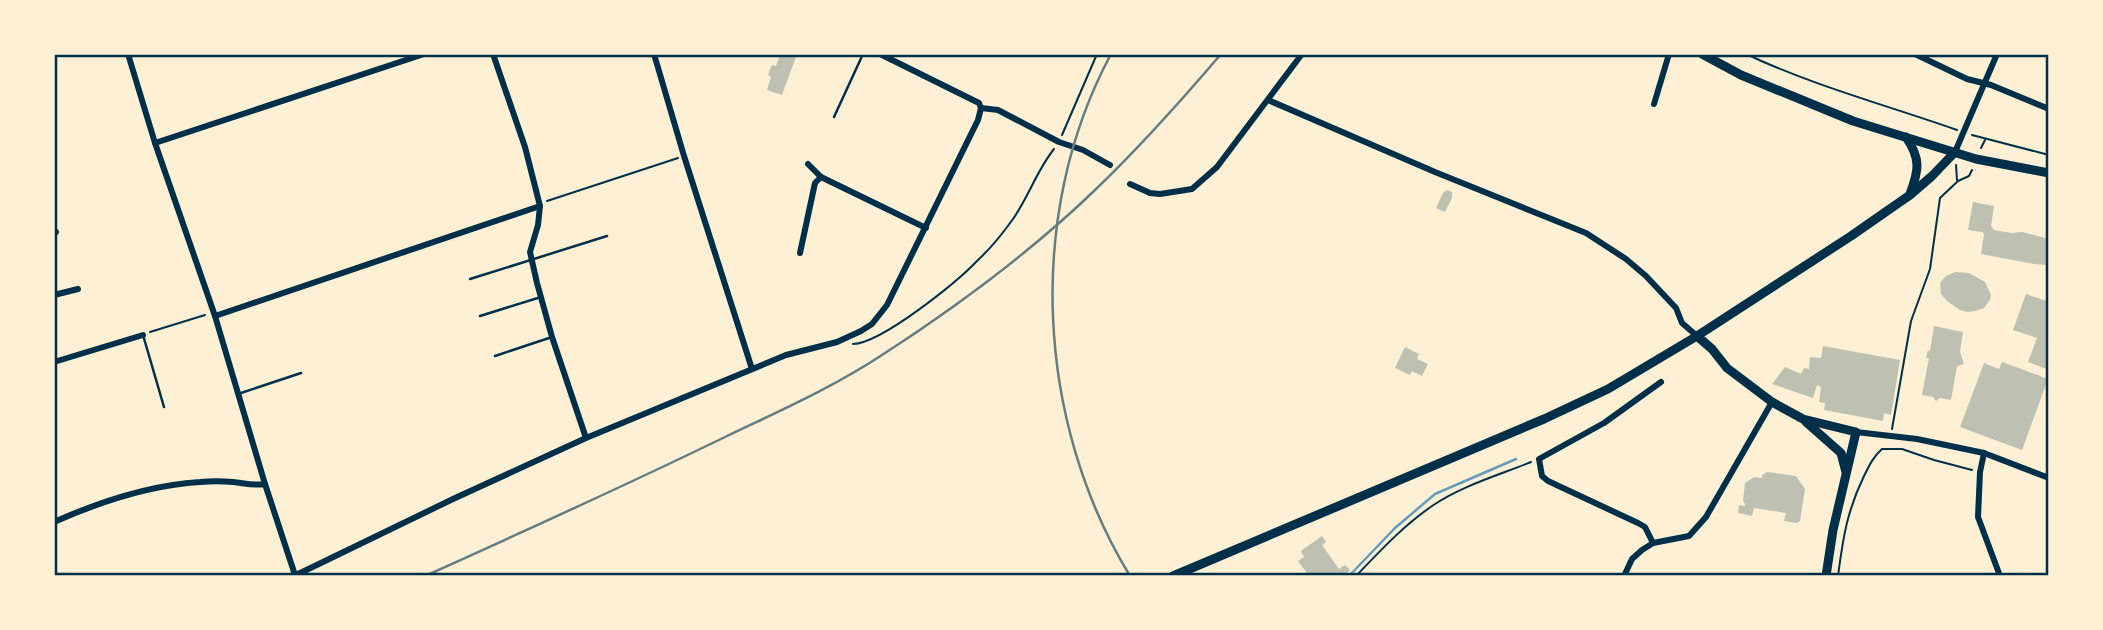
<svg xmlns="http://www.w3.org/2000/svg" width="2103" height="630" font-family="'Times New Roman',serif">
  <style>
    .lines { fill: none; stroke-linecap: round; stroke-linejoin: round }
    .stream { stroke: #669bbc; stroke-width: 2.5 }
    .building { fill: #bec0b2 }
    .path { stroke: #003049; stroke-width: 2 }
    .service { stroke: #003049; stroke-width: 2.5 }
    .minor { stroke: #003049; stroke-width: 6 }
    .secondary { stroke: #003049; stroke-width: 9 }
    .rail { stroke: #657d81; stroke-width: 2.5 }
    .neatline { fill: none; stroke: #003049; stroke-width: 2.5 }
  </style>
  <rect width="100%" height="100%" fill="#fdf0d5"/>
  <g class="lines">
    <polyline class="stream" points="1349,576 1395,528 1435,494 1516,459"/>
  </g>
  <g class="building">
    <polygon points="780,54 797,54 782,95 767,90 771,77 768,75 772,65 776,66"/>
    <polygon points="1447,190 1452,192 1452,198 1445,212 1436,208 1443,193"/>
    <polygon points="1973,202 1994,206 1991,226 1994,230 2012,233 2022,232 2049,239 2049,265 2034,264 1981,254 1984,234 1982,232 1968,230"/>
    <polygon points="1955,272 1969,273 1985,282 1991,295 1990,300 1984,308 1975,311 1968,312 1960,310 1947,301 1941,294 1940,283 1946,276"/>
    <polygon points="2026,294 2049,302 2049,370 2028,362 2037,338 2013,330"/>
    <polygon points="1934,326 1963,332 1960,352 1964,364 1957,366 1951,400 1940,398 1936,401 1933,397 1922,395 1929,358 1926,358 1928,350 1930,351"/>
    <polygon points="1823,346 1900,360 1891,415 1884,413 1883,421 1824,410 1825,403 1819,402 1821,387 1817,385 1813,398 1772,384 1785,367 1801,374 1804,368 1809,369 1810,357 1821,358"/>
    <polygon points="1405,347 1419,354 1417,359 1428,364 1422,376 1412,371 1410,375 1395,368"/>
    <polygon points="2002,362 2048,379 2022,450 1960,427 1984,363 1999,369"/>
    <polygon points="1767,472 1796,476 1805,489 1800,521 1797,523 1784,521 1786,513 1754,508 1752,516 1738,513 1739,505 1746,506 1743,501 1745,483 1754,477 1762,478 1762,475"/>
    <polygon points="1322,536 1326,542 1322,545 1339,569 1345,565 1350,570 1343,576 1309,576 1298,561 1304,557 1301,551"/>
  </g>
  <g class="lines">
    <g class="path">
      <path d="M 1746,54 C 1814,86 1886,105 1957,130"/>
      <polyline points="1062,135 1097,54"/>
      <polyline points="1972,135 2049,155"/>
      <polyline points="1981,148 1985,140"/>
      <polyline points="1956,165 1957,180"/>
      <polyline points="547,201 678,158"/>
      <polyline points="150,332 205,315"/>
      <path d="M 853,344 C 882,343 957,282 978,260 C 991,248 1003,233 1013,219 C 1029,196 1037,170 1054,149"/>
      <polyline points="1892,429 1911,321 1930,269 1940,198 1958,181 1969,176 1972,170"/>
      <path d="M 1356,576 C 1380,551 1403,526 1432,506 C 1461,486 1499,475 1531,462"/>
      <path d="M 1838,576 C 1843,538 1847,511 1864,476 C 1869,466 1873,457 1882,449 L 1902,449 L 1934,460 L 1972,470"/>
    </g>
    <g class="service">
      <polyline points="834,117 863,54"/>
      <polyline points="470,279 607,236"/>
      <polyline points="480,316 541,297"/>
      <polyline points="143,335 164,407"/>
      <polyline points="495,356 552,337"/>
      <polyline points="238,394 301,373"/>
    </g>
    <g class="minor">
      <polyline points="128,54 155,143 215,316 265,484 295,575"/>
      <polyline points="493,54 525,147 540,206 538,225 530,252 537,283 552,337 586,438"/>
      <polyline points="654,54 684,156 752,369"/>
      <polyline points="880,54 979,103 981,108 998,110 1059,142 1083,150 1110,165"/>
      <polyline points="1915,54 1967,79 1991,85 2049,109"/>
      <polyline points="1268,100 1435,172 1586,233 1626,259 1646,276 1676,308 1682,323 1697,336"/>
      <polyline points="1654,104 1669,54"/>
      <polyline points="155,143 424,54"/>
      <polyline points="1955,152 1997,54"/>
      <polyline points="808,164 821,177"/>
      <polyline points="1130,184 1150,193 1160,194 1192,189 1217,167 1302,54"/>
      <polyline points="54,232 56,232"/>
      <polyline points="800,253 815,183 821,177 926,228"/>
      <polyline points="54,295 78,289"/>
      <polyline points="215,316 540,206"/>
      <polyline points="54,362 143,335"/>
      <polyline points="1856,432 1917,439 1984,453 2049,478"/>
      <polyline points="1984,453 1980,472 1978,517 2000,576"/>
      <path d="M 54,522 C 99,502 151,485 200,482 C 211,481 222,481 233,482 C 244,483 253,486 265,484"/>
      <polyline points="1653,543 1645,527 1638,523 1548,481 1542,476 1539,459 1604,423 1661,382"/>
      <polyline points="294,576 453,499 586,438 786,355 837,342 861,331 872,324 887,305 978,120 981,108"/>
      <polyline points="1624,576 1632,559 1642,550 1653,543 1689,536 1706,517 1772,402"/>
    </g>
    <g class="secondary">
      <polyline points="1702,54 1741,75 1853,121 1976,159 2049,173"/>
      <path d="M 1906,137 C 1921,159 1919,170 1910,194"/>
      <polyline points="1697,336 1712,349 1727,368 1772,402 1803,419 1856,432 1833,530 1826,576"/>
      <polyline points="1806,422 1841,453 1846,472"/>
      <polyline points="1173,576 1544,419 1608,389 1697,336 1851,236 1910,195 1932,176 1955,152"/>
    </g>
    <g class="rail">
      <path d="M 1111,54 C 1025,214 1036,422 1130,576"/>
      <path d="M 425,576 C 525,531 624,486 723,438 C 777,412 832,388 882,355 C 956,307 1032,251 1095,190 C 1140,147 1181,101 1221,54"/>
    </g>
  </g>
  <rect width="2103" height="630" fill="none" stroke="#fdf0d5" stroke-width="112"/>
  <rect x="56" y="56" width="1991" height="518" class="neatline"/>
</svg>
